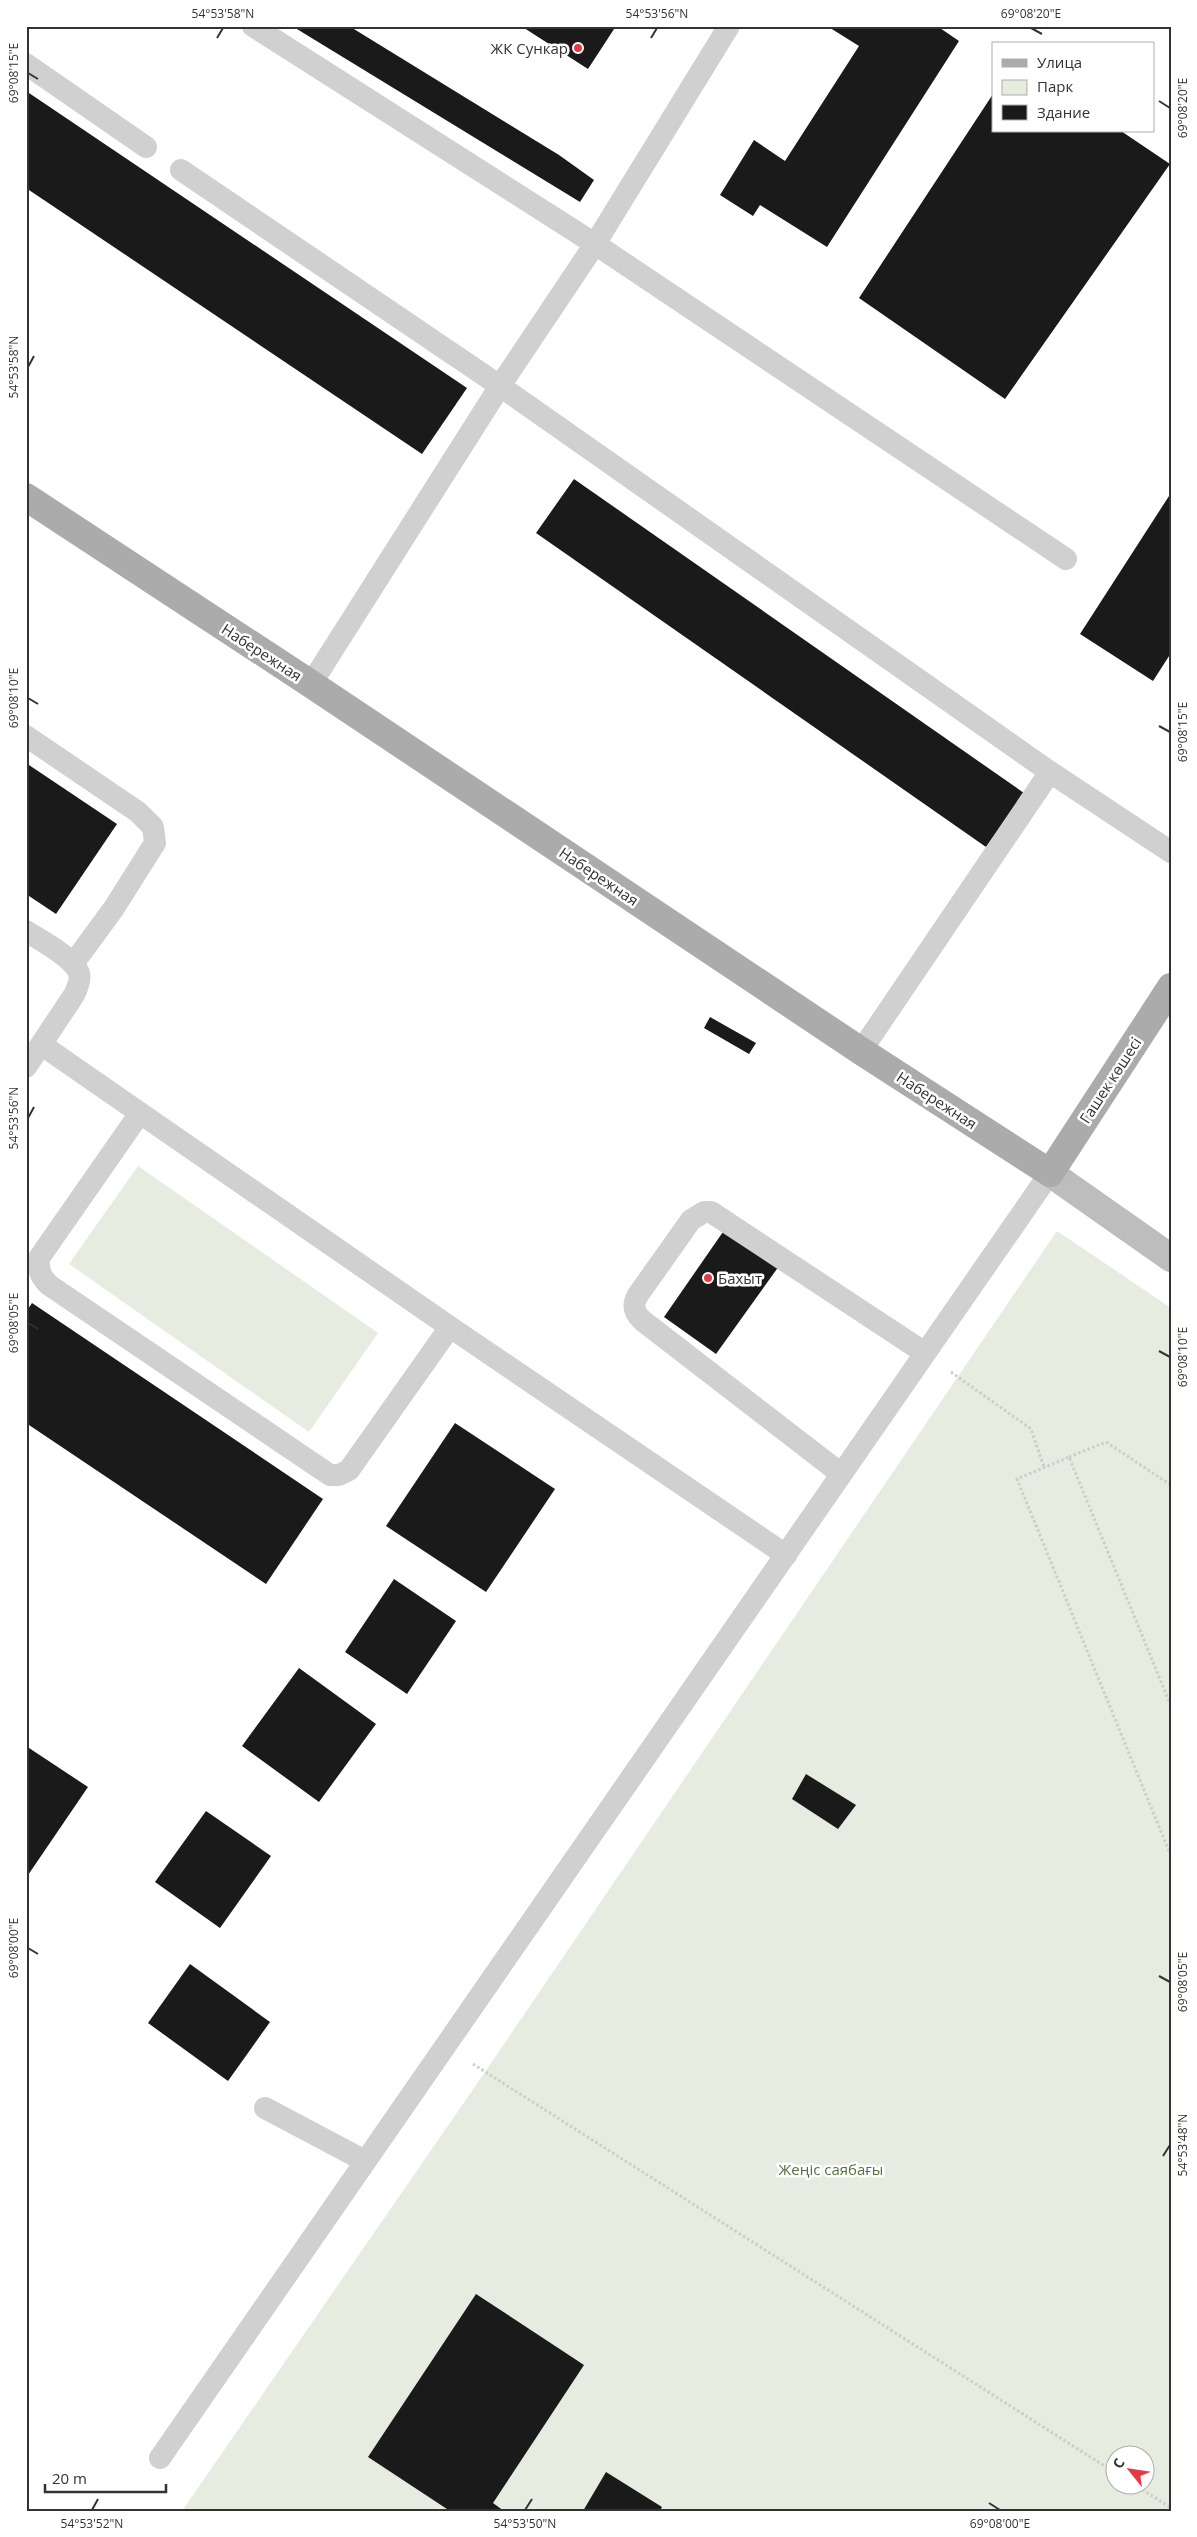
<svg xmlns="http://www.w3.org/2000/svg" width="1197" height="2537" font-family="'Open Sans',sans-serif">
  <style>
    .green { fill: #e6ecdf; fill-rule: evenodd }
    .building { fill: #1a1a1a }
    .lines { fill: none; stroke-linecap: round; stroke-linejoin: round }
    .path { stroke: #cdcdcd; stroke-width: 3; stroke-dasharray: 2.5 2.5; stroke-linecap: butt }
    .lane { stroke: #d0d0d0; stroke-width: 22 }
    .secondary { stroke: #bdbdbd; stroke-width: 28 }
    .primary { stroke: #ababab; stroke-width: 28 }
    .ticks { fill: none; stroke: #333; stroke-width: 2 }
    .poi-dot { fill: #e63946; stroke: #fff; stroke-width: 2 }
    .labels { text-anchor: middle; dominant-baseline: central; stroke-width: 5; stroke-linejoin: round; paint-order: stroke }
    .poi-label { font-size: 15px; fill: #333; stroke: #fff; text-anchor: end }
    .street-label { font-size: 15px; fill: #333; stroke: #fff }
    .park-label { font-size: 15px; fill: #56703f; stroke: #fff }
    .neatline { fill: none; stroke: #333; stroke-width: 2 }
    .ticks-label { font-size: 12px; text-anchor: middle; fill: #333 }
  </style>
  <rect width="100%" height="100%" fill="#fff"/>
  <g class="green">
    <polygon points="138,1166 378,1333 309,1432 69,1264"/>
    <path d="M 1057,1231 L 1171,1308 L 1171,2511 L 182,2511 L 485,2072 ZM 1114,2454 L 1144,2454 L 1144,2484 L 1114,2484 Z"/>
  </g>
  <g class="building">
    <polygon points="292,26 349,26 559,155 594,180 580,202"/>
    <polygon points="521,26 616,26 588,69"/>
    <polygon points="827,26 937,26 959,41 827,247 760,205 753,216 720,195 754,140 785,161 859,46"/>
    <polygon points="26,91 467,388 422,454 26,188"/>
    <polygon points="993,94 993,131 1121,131 1170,164 1005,399 859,298"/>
    <polygon points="574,479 1024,793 986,847 536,533"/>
    <polygon points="1169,496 1171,498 1171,653 1153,681 1080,634"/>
    <polygon points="26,763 117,824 56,914 26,894"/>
    <polygon points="710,1017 756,1043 749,1054 704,1028"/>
    <polygon points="725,1229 779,1266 716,1354 664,1317"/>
    <polygon points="32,1303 323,1499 266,1584 26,1423 26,1312"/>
    <polygon points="455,1423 555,1489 486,1592 386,1526"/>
    <polygon points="394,1579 456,1621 407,1694 345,1652"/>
    <polygon points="299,1668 376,1724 319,1802 242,1746"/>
    <polygon points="26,1746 88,1787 26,1878"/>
    <polygon points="806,1774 856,1805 838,1829 792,1799"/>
    <polygon points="206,1811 271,1856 220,1928 155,1882"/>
    <polygon points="190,1964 270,2022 228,2081 148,2023"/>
    <polygon points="476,2294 584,2365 493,2503 504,2511 450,2511 368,2457"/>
    <polygon points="606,2472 662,2507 660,2511 583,2511"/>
  </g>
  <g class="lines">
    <g class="path">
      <polyline points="951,1372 1031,1429 1044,1467"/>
      <polyline points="1069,1457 1106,1442 1171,1485"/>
      <polyline points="1171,1706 1069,1457 1017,1479 1171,1856"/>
      <polyline points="473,2064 1114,2472"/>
      <polyline points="1134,2484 1171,2508"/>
    </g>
    <g class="lane">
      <polyline points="253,26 595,244 500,386 311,684"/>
      <polyline points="729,26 595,244 1066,559"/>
      <polyline points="26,64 146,147"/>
      <polyline points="181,170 500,386 1050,772 1171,852"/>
      <polyline points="26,736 138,812 153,827 155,843 114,908 73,964"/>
      <path d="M 26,931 C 40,940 73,957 79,973 C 81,980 77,989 74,995 L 26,1067"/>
      <polyline points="42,1045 140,1113"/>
      <polyline points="861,1051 1050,772"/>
      <path d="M 450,1327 L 140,1113 L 39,1258 C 38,1271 41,1277 49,1285 L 330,1475 L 339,1475 L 349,1470 L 450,1327 L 786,1555"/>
      <path d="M 840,1473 L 643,1321 C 632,1311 632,1303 640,1292 L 691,1220 L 704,1212 L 711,1212 L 925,1353"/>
      <polyline points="265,2108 365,2161"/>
      <polyline points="160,2458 1050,1173"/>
    </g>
    <polyline class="secondary" points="1050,1173 1171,1258"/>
    <polyline class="primary" points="26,497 311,684 861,1051 1050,1173 1171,987"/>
  </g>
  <path class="ticks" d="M 1031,28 L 1042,34M 217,38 L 223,28M 651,38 L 657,28M 28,73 L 38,79M 1159,101 L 1170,108M 28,367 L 34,356M 28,698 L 38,704M 1159,726 L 1170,732M 28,1118 L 34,1107M 28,1323 L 38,1329M 1159,1351 L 1170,1357M 28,1948 L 38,1954M 1159,1976 L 1170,1982M 1163,2156 L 1170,2145M 989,2503 L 1000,2510M 92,2510 L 98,2499M 525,2510 L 532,2499"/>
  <g class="poi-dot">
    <circle cx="578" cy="48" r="5"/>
    <circle cx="708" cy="1278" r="5"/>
  </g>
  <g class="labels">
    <g class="poi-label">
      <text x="568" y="48">ЖК Сункар</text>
      <text x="718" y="1278" text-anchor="start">Бахыт</text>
    </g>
    <g class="street-label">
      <text transform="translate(262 652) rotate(33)">Набережная</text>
      <text transform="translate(599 876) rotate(34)">Набережная</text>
      <text transform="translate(1110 1080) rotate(-57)">Гашек көшесі</text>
      <text transform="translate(937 1100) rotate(33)">Набережная</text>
    </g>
    <g class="park-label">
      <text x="831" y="2169">Жеңіс саябағы</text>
    </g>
  </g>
  <rect width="1197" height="2537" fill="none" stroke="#ffffff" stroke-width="55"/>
  <rect x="992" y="42" width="162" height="90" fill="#ffffff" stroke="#adadad"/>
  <rect x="1002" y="59" width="25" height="8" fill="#ababab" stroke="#adadad"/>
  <text x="1037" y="68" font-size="15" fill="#333333">Улица</text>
  <rect x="1002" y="80" width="25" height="15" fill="#e6ecdf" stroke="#adadad"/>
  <text x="1037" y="92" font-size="15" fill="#333333">Парк</text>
  <rect x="1002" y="105" width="25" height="15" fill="#1a1a1a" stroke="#adadad"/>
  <text x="1037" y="118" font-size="15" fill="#333333">Здание</text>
  <g transform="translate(1130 2470) rotate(300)"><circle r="24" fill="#ffffff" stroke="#adadad"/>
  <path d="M0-4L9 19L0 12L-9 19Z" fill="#e63946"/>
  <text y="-8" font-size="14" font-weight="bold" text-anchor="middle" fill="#333333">С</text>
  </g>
  <path d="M45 2484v8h121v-8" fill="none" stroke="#333333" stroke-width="2.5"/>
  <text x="52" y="2484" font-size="15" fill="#333333" stroke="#ffffff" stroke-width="4" paint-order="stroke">20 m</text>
  <rect x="28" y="28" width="1142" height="2482" class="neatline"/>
  <g class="ticks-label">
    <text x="223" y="18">54°53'58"N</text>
    <text x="657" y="18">54°53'56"N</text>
    <text x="1031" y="18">69°08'20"E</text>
    <text transform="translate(14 73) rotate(-90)" y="4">69°08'15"E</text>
    <text transform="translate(1183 108) rotate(-90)" y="4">69°08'20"E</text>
    <text transform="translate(14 367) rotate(-90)" y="4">54°53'58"N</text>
    <text transform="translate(14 698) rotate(-90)" y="4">69°08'10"E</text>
    <text transform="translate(1183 732) rotate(-90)" y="4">69°08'15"E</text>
    <text transform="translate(14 1118) rotate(-90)" y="4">54°53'56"N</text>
    <text transform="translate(14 1323) rotate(-90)" y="4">69°08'05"E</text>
    <text transform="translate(1183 1357) rotate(-90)" y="4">69°08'10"E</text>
    <text transform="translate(14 1948) rotate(-90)" y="4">69°08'00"E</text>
    <text transform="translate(1183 1982) rotate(-90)" y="4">69°08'05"E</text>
    <text transform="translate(1183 2145) rotate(-90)" y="4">54°53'48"N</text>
    <text x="92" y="2528">54°53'52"N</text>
    <text x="525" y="2528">54°53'50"N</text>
    <text x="1000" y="2528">69°08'00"E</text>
  </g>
</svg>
